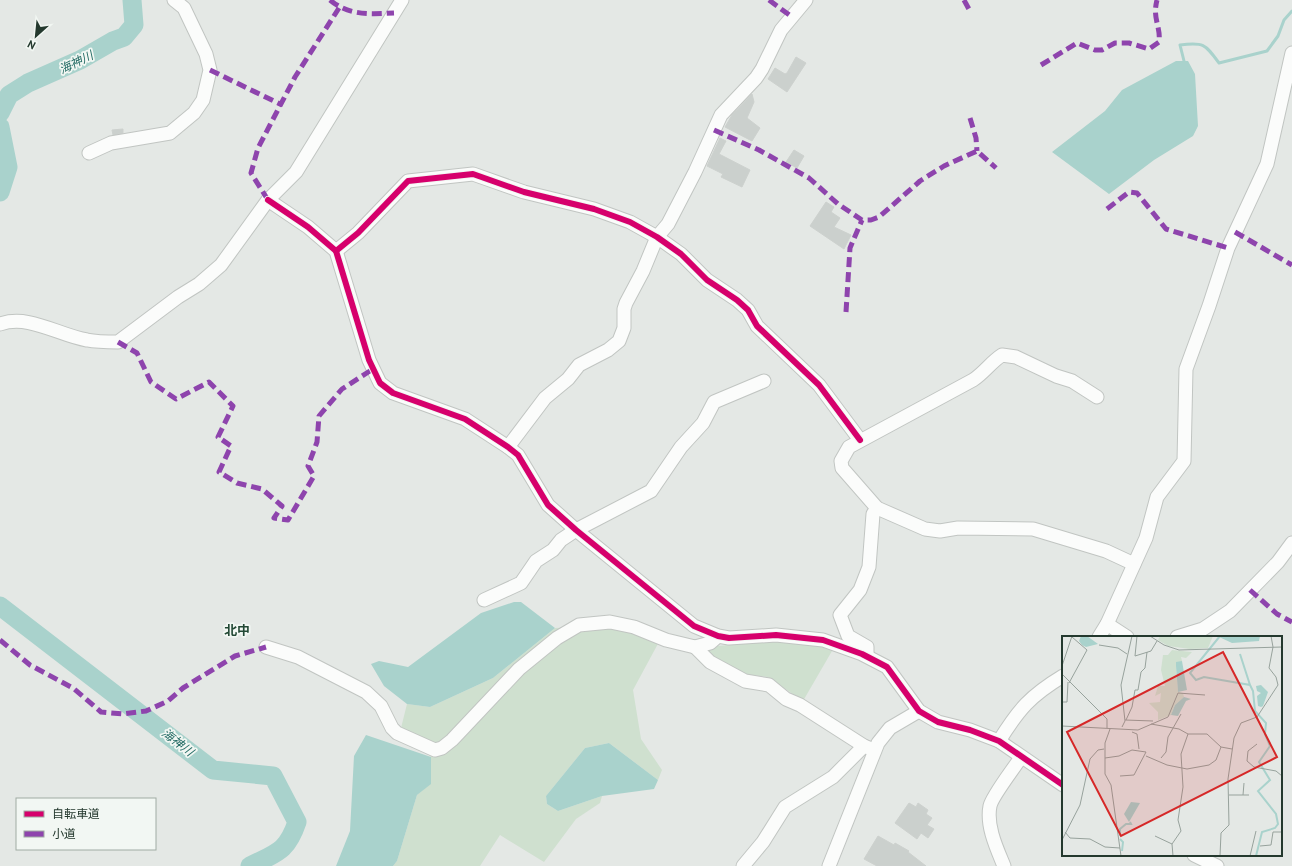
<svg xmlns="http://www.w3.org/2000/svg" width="1292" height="866" font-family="'PT Sans','Noto Sans JP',sans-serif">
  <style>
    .green { fill: #cfe0cf }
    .water { fill: #a9d2cc }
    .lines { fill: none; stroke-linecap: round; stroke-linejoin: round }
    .stream { stroke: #a9d2cc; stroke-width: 3 }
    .river { stroke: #a9d2cc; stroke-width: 19 }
    .building { fill: #cbd0cd; stroke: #cdd1ce }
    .minor-casing { stroke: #c1c5c2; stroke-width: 15 }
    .minor { stroke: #fbfcfb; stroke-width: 13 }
    .quiet { stroke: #8e44ad; stroke-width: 5; stroke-dasharray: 10 5; stroke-linecap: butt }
    .cycleway-casing { stroke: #f2f7f3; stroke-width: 8 }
    .cycleway { stroke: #d6006c; stroke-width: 6 }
    .labels { text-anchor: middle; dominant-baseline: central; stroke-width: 3.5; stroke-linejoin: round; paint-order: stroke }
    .water-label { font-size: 12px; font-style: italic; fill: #266d66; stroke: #f2f7f3 }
    .quarter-label { font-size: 13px; font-weight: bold; fill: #234935; stroke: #f2f7f3 }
    .inset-river { fill: none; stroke: #a9d2cc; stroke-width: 2 }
    .inset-road { fill: none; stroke: #97a29c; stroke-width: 1 }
    .view { fill: #d62828; fill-opacity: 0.15; stroke: #d62828; stroke-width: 2 }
    .inset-edge { fill: none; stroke: #24392e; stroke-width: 2 }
  </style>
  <rect width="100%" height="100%" fill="#e4e8e5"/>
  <g class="green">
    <polygon points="623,625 660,640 633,690 641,739 662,770 658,780 609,743 585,748 546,796 547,804 558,811 602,796 600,803 576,819 544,862 500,835 480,866 393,866 397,861 417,795 431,783 431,757 401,728 407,704 430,707 493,678 555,628"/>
    <polygon points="779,641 810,643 832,651 803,701 768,677 744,674 712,657 704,647"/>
  </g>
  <g class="water">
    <polygon points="1176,61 1188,61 1195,74 1198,126 1193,136 1154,160 1109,194 1052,152 1105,111 1122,90"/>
    <polygon points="514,602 521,602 555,628 493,678 430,707 407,704 384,686 371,664 379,661 408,667 481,613"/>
    <polygon points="366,735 431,757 431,784 417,795 397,861 393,866 336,866 350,831 354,756"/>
    <polygon points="609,743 658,780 654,789 602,796 558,811 547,804 546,796 585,748"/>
  </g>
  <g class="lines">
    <path class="stream" d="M 1184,61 L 1180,45 C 1204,42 1205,44 1219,63 L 1267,51 L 1278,36 L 1284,20 L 1292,11"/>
    <g class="river">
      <polyline points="0,113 9,95 28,83 80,60 113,41 124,37 134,25 132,0"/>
      <polyline points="0,127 8,167 0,192"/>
      <path d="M 0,606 L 213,770 L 273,776 L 297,822 C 287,852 276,853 250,866"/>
    </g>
  </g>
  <g class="building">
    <polygon points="796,57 806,63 787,92 768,79 775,68 785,74 787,73"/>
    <polygon points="752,94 754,102 747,118 760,128 752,141 725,127 732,115"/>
    <polygon points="123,129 123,133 113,135 112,130"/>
    <polygon points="720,138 726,141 719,154 750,170 742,187 721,177 723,174 707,166"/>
    <polygon points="794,150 804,156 797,168 786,162"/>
    <polygon points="826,202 834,207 831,212 840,218 834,227 851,235 844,249 810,226"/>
    <polygon points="909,803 916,807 918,803 928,810 926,814 932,818 927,825 934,829 928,838 921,833 917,839 895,823"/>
    <polygon points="878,836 894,845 895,843 909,851 908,852 926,866 877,866 864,859"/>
  </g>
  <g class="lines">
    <g class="minor-casing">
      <g id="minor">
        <polyline points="89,153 111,143 170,133 194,113 203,100 210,70 206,54 184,8 174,0"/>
        <polyline points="268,200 308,227 336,251 369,360 380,383 393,393 465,419 508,447 518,455 548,505 576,530 694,626 718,636 729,638 776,635 823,640 862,654 887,667 919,711 938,722 970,730 999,741 1063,785"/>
        <polyline points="336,251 358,233 408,181 473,174 524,192 594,209 630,222 657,237 681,254 707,280 737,300 748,310 757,326 819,385 860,440"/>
        <path d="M 0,324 C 29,314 58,335 87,340 C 97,342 108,342 118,342 L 178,297 L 199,284 L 221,265 L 268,200 L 296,172 L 402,0"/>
        <path d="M 1097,397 L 1072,381 L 1056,376 L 1016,357 L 1002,355 C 991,362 984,373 973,380 L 849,447 L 841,461 L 842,468 L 877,508 L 925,529 L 940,531 L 958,528 L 1033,529 L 1106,551 L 1134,564"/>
        <polyline points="508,447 545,398 568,379 579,365 608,350 619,341 624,328 624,309 626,303 643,271 657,237 668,224 695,172 721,115 756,78 762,69 781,30 806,0"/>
        <polyline points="484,600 521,583 536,561 553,550 561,540 576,530 651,491 681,447 703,423 714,402 764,381"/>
        <polyline points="1107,624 1127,637"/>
        <polyline points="1099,637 1107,624 1146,538 1157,497 1184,461 1186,369 1209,306 1228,248 1267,164 1292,53"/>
        <polyline points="1177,637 1203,629 1230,611 1278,562 1292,543"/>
        <polyline points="266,647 298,657 366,692 381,706 392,728 397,733 435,750 442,748 452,740 519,669 557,638 579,625 610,622 634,627 666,640 695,647 710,643 718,636"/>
        <polyline points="695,647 710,662 745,681 769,685 786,699 800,705 864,746 874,750"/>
        <polyline points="867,656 867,647 848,636 840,615 860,590 869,567 873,514 877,508"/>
        <path d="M 999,741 C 1019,709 1030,696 1063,676"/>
        <polyline points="1194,855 1217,866"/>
        <polyline points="743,866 763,842 785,807 833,777 864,746"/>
        <polyline points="829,866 878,743 890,728 919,711"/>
        <path d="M 1004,866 C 997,849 986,826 990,806 C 992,796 1015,767 1021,757"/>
      </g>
    </g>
    <use href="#minor" class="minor"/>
    <g class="quiet">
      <path d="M 330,0 C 349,16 370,14 394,13"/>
      <polyline points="769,0 792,17"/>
      <polyline points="964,0 971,13"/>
      <path d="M 1041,65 L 1077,43 L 1095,50 L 1102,50 L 1115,43 L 1129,43 L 1149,49 L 1159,42 C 1161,26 1152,19 1157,0"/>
      <polyline points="210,70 282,105"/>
      <polyline points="970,118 976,138 977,151"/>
      <polyline points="714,130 759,150 809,178 838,204 862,220 871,220 879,217 920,181 944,166 977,151 996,168"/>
      <polyline points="268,200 251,173 258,148 295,77 339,8"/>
      <polyline points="1107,209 1129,192 1137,193 1166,229 1228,248"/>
      <polyline points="1235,232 1292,265"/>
      <polyline points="846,312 850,248 862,220"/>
      <polyline points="118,342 137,353 151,382 176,399 209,382 233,406 218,437 231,446 219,472 237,483 262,489 282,506 274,518 288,520 314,476 308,466 317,442 319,416 342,389 373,369"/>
      <polyline points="1250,590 1277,614 1292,622"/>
      <polyline points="0,640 30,665 73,688 101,712 123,714 146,711 168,701 183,688 235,656 266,647"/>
    </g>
    <g class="cycleway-casing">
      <g id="cycleway">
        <polyline points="268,200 308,227 336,251 369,360 380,383 393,393 465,419 508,447 518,455 548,505 576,530 694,626 718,636 729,638 776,635 823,640 862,654 887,667 919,711 938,722 970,730 999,741 1063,785"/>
        <polyline points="336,251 358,233 408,181 473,174 524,192 594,209 630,222 657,237 681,254 707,280 737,300 748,310 757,326 819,385 860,440"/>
      </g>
    </g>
    <use href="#cycleway" class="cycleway"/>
  </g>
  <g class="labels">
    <g class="water-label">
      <text transform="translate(76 62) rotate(-26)">海神川</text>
      <text transform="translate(178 742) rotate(38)">海神川</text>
    </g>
    <g class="quarter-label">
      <text x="237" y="630">北中</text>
    </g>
  </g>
  <g transform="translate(1062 636)">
    <rect width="220" height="220" fill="#e4e8e5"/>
    <path d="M 98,0 L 151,0 L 146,12 L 128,13 L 106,10 L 96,4 ZM 110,14 L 130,16 L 124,22 L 119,21 L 120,25 L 114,30 L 116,56 L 121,57 L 122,61 L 113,69 L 109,79 L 96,84 L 96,76 L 87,67 L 98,66 L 99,57 L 93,60 L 96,50 L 103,50 L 99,34 L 101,19 L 106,19 Z" fill="#cfe0cf"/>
    <path d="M 19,0 L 25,0 L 36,8 L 24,11 L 20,9 L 17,5 ZM 155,0 L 198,0 L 197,5 L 170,7 ZM 120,25 L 125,54 L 116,56 L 114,30 L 114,26 ZM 199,49 L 206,56 L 201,70 L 199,71 L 196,70 L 195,60 L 199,57 L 195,55 L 194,50 ZM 122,61 L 129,63 L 124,65 L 116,80 L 109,79 L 113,69 ZM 69,166 L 78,167 L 67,186 L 62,178 Z" fill="#a9d2cc"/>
    <path class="inset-river" d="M 158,0 L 128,37 L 134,44 L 142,41 L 188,49 L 191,55 L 193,75 L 204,87 L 203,98 L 208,110 L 197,126 L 208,144 L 196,155 L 214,178 L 216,188 L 213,192 L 200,196 L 194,220M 178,18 L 188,49M 58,200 L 58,193 L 64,188 L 69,188 L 68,186M 58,203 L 61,206 L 60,215"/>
    <path class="inset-road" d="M 75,0 L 73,20 L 89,15 L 95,5M 88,0 L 102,9 L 117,14 L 220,11M 37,9 L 56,12 L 65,18M 0,30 L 10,0M 0,38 L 45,83 L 45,92M 7,47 L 25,14 L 10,1M 0,66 L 5,66 L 6,46M 63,84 L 91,85M 64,84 L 70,71 L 73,54 L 76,54 L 79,36 L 83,32 L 85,16M 89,88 L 117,93 L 126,98 L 145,98 L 159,111 L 170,113M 0,90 L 76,94 L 106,81 L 116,57 L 143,59M 60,91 L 63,85 L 59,49 L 70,0M 48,93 L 43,107 L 43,138 L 49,149 L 59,220M 70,96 L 75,98 L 77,113M 195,108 L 186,115 L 185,125 L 192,131 L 214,135 L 220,140M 84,120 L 105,129 L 125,133 L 147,129 L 154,124 L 159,111M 43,122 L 57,120 L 70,114 L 84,116 L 72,139 L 58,140M 99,122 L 104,116 L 106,101 L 119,78M 167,159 L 187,159M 181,159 L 182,147M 3,196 L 8,202 L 28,203 L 43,211 L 58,212M 93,200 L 110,208M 0,204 L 18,169 L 28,123 L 36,114 L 42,113M 198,210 L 209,209 L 211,196 L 220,196M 111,220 L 110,208 L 119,195 L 116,184 L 121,151 L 119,118 L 126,98M 158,220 L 159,197 L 167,189 L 166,143 L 172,102 L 179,87 L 195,81 L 216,49 L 214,41 L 207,32 L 211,11 L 209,0M 188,220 L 194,195"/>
    <path class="view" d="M 161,16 L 215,121 L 59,200 L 5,96 Z"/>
    <rect width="220" height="220" class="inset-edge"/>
  </g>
  <rect x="16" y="798" width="140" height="52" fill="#f2f7f3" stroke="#a0aba4"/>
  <rect x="24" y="811" width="20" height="6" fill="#d6006c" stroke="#a0aba4"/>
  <text x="52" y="818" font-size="12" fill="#24392e">自転車道</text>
  <rect x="24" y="831" width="20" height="6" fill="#8e44ad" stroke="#a0aba4"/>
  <text x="52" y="838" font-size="12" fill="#24392e">小道</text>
  <g transform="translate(36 36) rotate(207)" stroke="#f2f7f3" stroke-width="3" paint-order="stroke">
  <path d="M0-3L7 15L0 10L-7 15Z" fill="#24392e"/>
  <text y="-6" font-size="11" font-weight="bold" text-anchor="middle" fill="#24392e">N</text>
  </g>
</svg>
